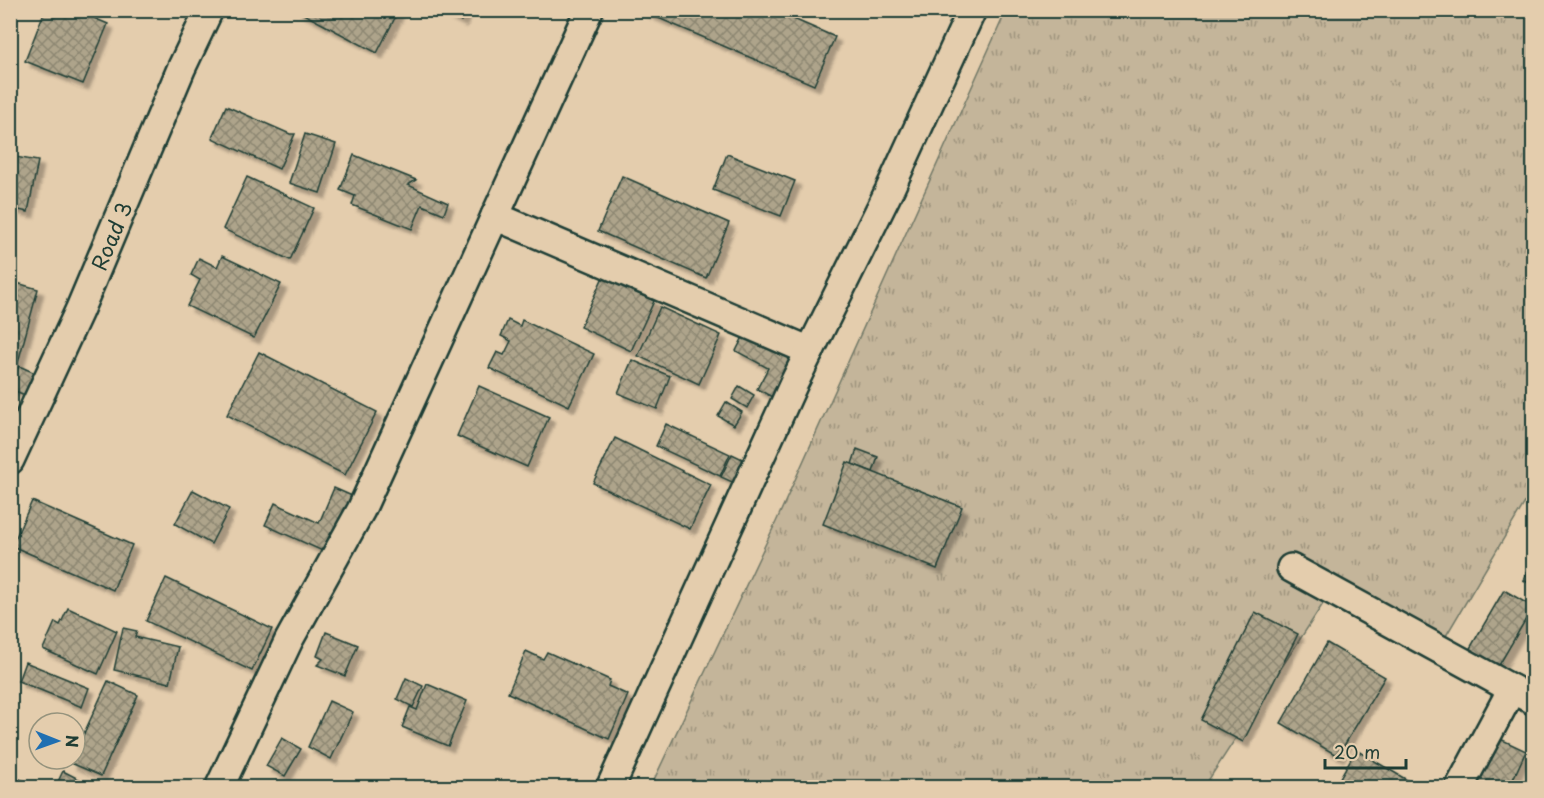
<svg xmlns="http://www.w3.org/2000/svg" width="1544" height="798" font-family="'Playpen Sans',sans-serif">
  <style>
    .grass { fill: url(#grass-tufts); stroke: #727967; stroke-width: 1.5 }
    .building { fill: url(#building-cross-hatch); stroke: #1f3d34; stroke-width: 1.5; filter: url(#shadow) }
    .lines { fill: none; stroke-linecap: round; stroke-linejoin: round }
    .street-casing { stroke: #1f3d34; stroke-width: 32 }
    .street { stroke: #e4cdad; stroke-width: 27 }
    .labels { text-anchor: middle; dominant-baseline: central; stroke-width: 4.5; stroke-linejoin: round; paint-order: stroke }
    .street-label { font-size: 21px; fill: #1f3d34; stroke: #e4cdad }
  </style>
  <defs>
    <pattern id="grass-tufts" width="24" height="20" patternUnits="userSpaceOnUse" patternTransform="scale(1.5)"><rect width="24" height="20" fill="#c4b59a"/><path d="M3 7l-1-3M5 7V3M7 7l1-3M15 17l-1-3M17 17v-4M19 17l1-3" fill="none" stroke="#9f947e"/></pattern>
    <pattern id="building-cross-hatch" width="8" height="8" patternUnits="userSpaceOnUse" patternTransform="scale(1.5)"><rect width="8" height="8" fill="#aea48b"/><path d="M0 0l8 8M0 8l8-8" fill="none" stroke="#8d8772"/></pattern>
    <filter id="shadow"><feDropShadow dx="5.5" dy="5.5" stdDeviation="1.5" flood-color="#0004"/></filter>
  </defs>
  <rect width="100%" height="100%" fill="#e4cdad"/>
  <filter id="ink" filterUnits="userSpaceOnUse"><feTurbulence type="fractalNoise" baseFrequency=".0167" numOctaves="2"/><feDisplacementMap in="SourceGraphic" scale="12" xChannelSelector="R" yChannelSelector="G"/><feConvolveMatrix kernelMatrix="1 2 1 2 8 2 1 2 1" color-interpolation-filters="sRGB"/></filter>
  <g filter="url(#ink)">
    <polygon class="grass" points="1006,11 1533,11 1533,502 1527,499 1443,641 1330,593 1204,787 660,788 652,784 776,522"/>
    <g class="building">
      <polygon points="45,10 75,10 108,24 83,84 25,61"/>
      <polygon points="296,10 399,10 377,53"/>
      <polygon points="439,10 466,10 461,21"/>
      <polygon points="773,10 835,37 814,85 642,11"/>
      <polygon points="226,106 290,134 295,134 279,169 212,138"/>
      <polygon points="305,134 336,144 320,193 289,183"/>
      <polygon points="727,154 795,181 781,216 713,190"/>
      <polygon points="354,155 416,180 408,185 448,203 444,214 422,205 412,229 352,205 355,196 340,190"/>
      <polygon points="10,156 38,161 28,212 10,208"/>
      <polygon points="622,176 729,223 706,278 598,231"/>
      <polygon points="247,177 314,208 290,260 223,229"/>
      <polygon points="222,256 281,284 254,338 187,306 200,280 191,275 199,258 217,267"/>
      <polygon points="603,277 654,301 631,351 580,327"/>
      <polygon points="10,281 38,289 16,370 10,368"/>
      <polygon points="660,307 721,335 699,384 638,356"/>
      <polygon points="508,320 520,326 522,320 594,354 569,406 489,368 497,352 504,355 511,341 501,336"/>
      <polygon points="746,331 795,358 774,398 757,389 768,368 736,351"/>
      <polygon points="259,352 377,412 345,475 227,415"/>
      <polygon points="632,360 670,376 657,409 618,393"/>
      <polygon points="19,366 35,373 25,395 10,389 10,385"/>
      <polygon points="479,386 549,417 527,467 457,436"/>
      <polygon points="739,386 754,395 747,408 732,399"/>
      <polygon points="726,402 742,412 734,425 718,416"/>
      <polygon points="666,424 730,454 720,476 656,446"/>
      <polygon points="615,438 711,485 690,529 593,483"/>
      <polygon points="857,449 878,457 873,472 852,464"/>
      <polygon points="732,454 751,463 741,486 721,477"/>
      <polygon points="847,462 962,507 937,569 823,524"/>
      <polygon points="334,488 352,496 327,553 265,525 275,503 319,523"/>
      <polygon points="193,490 229,509 211,544 175,524"/>
      <polygon points="32,501 132,545 113,590 12,546"/>
      <polygon points="1534,561 1534,586 1523,580"/>
      <polygon points="166,578 272,629 252,671 146,621"/>
      <polygon points="1504,590 1533,607 1498,667 1469,650"/>
      <polygon points="68,608 117,631 98,674 43,649 55,622 60,625"/>
      <polygon points="1255,612 1298,634 1243,742 1201,720"/>
      <polygon points="123,628 137,631 135,637 178,647 170,683 114,670"/>
      <polygon points="326,632 358,645 345,676 317,665 323,659 317,656"/>
      <polygon points="1327,643 1385,677 1338,756 1281,723"/>
      <polygon points="526,651 543,659 547,652 610,680 608,686 628,695 609,739 508,693"/>
      <polygon points="25,662 89,688 82,707 18,681"/>
      <polygon points="406,678 423,686 413,707 397,699"/>
      <polygon points="108,681 138,695 101,776 71,763 72,759 75,759 75,753"/>
      <polygon points="427,684 467,701 448,746 402,727 410,707 417,710"/>
      <polygon points="329,701 353,712 331,759 308,747"/>
      <polygon points="1492,735 1526,751 1509,788 1467,788"/>
      <polygon points="282,738 301,749 285,776 266,766"/>
      <polygon points="1356,750 1419,787 1419,788 1334,788"/>
      <polygon points="63,771 96,788 55,788"/>
      <polygon points="10,776 28,782 26,788 10,788"/>
    </g>
    <g class="lines">
      <g class="street-casing">
        <g id="street">
          <polyline points="495,216 810,351"/>
          <path id="s1" d="M 10,460 L 79,311 L 181,69 L 209,10"/>
          <polyline points="1291,568 1534,701"/>
          <polyline points="219,788 289,640 361,510 589,10"/>
          <polyline points="610,788 794,383 889,191 972,10"/>
          <polyline points="1459,788 1512,689"/>
        </g>
      </g>
      <use href="#street" class="street"/>
    </g>
  </g>
  <g class="labels">
    <g class="street-label">
      <text stroke="none"><textPath href="#s1" startOffset="246">Road 3</textPath></text>
    </g>
  </g>
  <rect width="1544" height="798" fill="none" stroke="#e4cdad" stroke-width="36"/>
  <rect x="18" y="18" width="1508" height="762" fill="none" stroke="#1f3d34" stroke-width="2" filter="url(#ink)"/>
  <g transform="translate(57 741) rotate(91)"><circle r="28" fill="#e4cdad" stroke="#95937d" stroke-width="1.5"/>
  <path d="M0-4.5L10 22L0 15L-10 22Z" fill="#1f6fb2"/>
  <text y="-9" font-size="16" font-weight="bold" text-anchor="middle" fill="#1f3d34">N</text>
  </g>
  <path d="M1325 759v9h81v-9" fill="none" stroke="#1f3d34" stroke-width="3"/>
  <text x="1334" y="759" font-size="18" fill="#1f3d34" stroke="#e4cdad" stroke-width="4.5" paint-order="stroke">20 m</text>
</svg>
